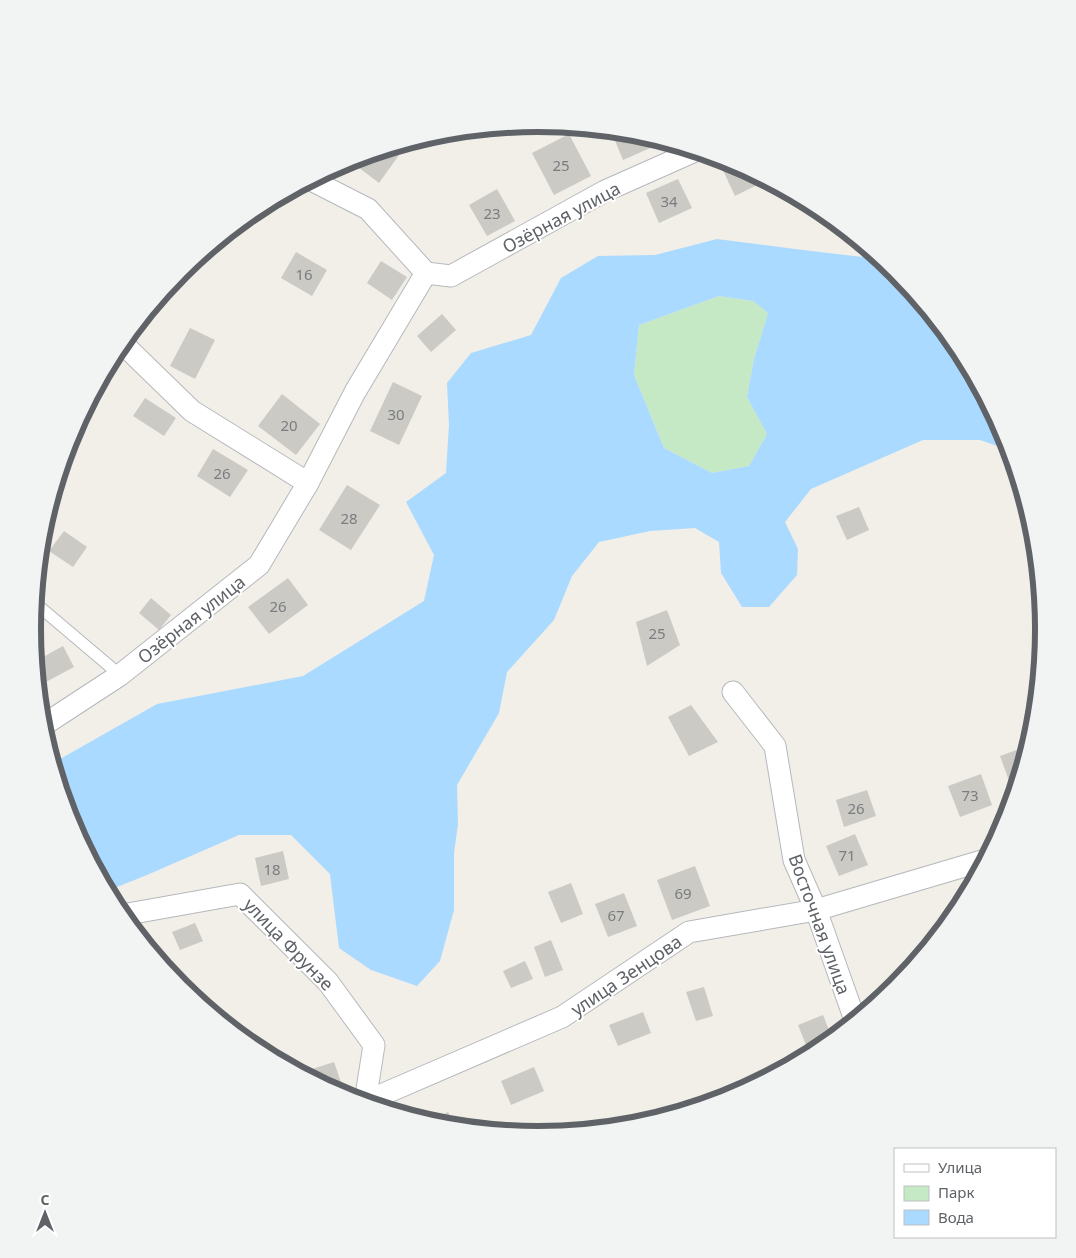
<svg xmlns="http://www.w3.org/2000/svg" width="1076" height="1258" font-family="'Noto Sans',sans-serif">
  <style>
    .green { fill: #c5e8c5 }
    .water { fill: #aadaff; fill-rule: evenodd }
    .building { fill: #cccac5 }
    .lines { fill: none; stroke-linecap: round; stroke-linejoin: round }
    .lane-casing { stroke: #b5b8bc; stroke-width: 13 }
    .street-casing { stroke: #b5b8bc; stroke-width: 23 }
    .lane { stroke: #fff; stroke-width: 11 }
    .street { stroke: #fff; stroke-width: 21 }
    .labels { text-anchor: middle; dominant-baseline: central; stroke-width: 4; stroke-linejoin: round; paint-order: stroke }
    .number-label { font-size: 15px; fill: #7a7d7f }
    .street-label { font-size: 18px; fill: #5f6368; stroke: #fff }
    .rim { fill: none; stroke: #5f6368; stroke-width: 6 }
  </style>
  <rect width="100%" height="100%" fill="#f1efe8"/>
  <polygon class="green" points="719,296 753,301 768,313 754,359 747,397 767,434 749,466 712,473 664,448 634,375 639,325"/>
  <path class="water" d="M 717,239 L 811,251 L 880,259 L 896,272 L 958,348 L 1005,436 L 1009,450 L 980,440 L 923,440 L 811,489 L 785,522 L 798,549 L 797,575 L 769,607 L 742,607 L 721,573 L 719,542 L 695,528 L 650,531 L 599,542 L 572,576 L 554,620 L 507,672 L 499,713 L 457,785 L 458,824 L 454,853 L 454,910 L 440,961 L 417,986 L 371,970 L 339,948 L 330,874 L 291,835 L 239,835 L 147,875 L 107,891 L 71,822 L 53,763 L 157,704 L 303,676 L 424,601 L 434,555 L 406,502 L 446,473 L 449,425 L 447,383 L 471,353 L 531,335 L 561,278 L 598,256 L 655,255 ZM 719,296 L 753,301 L 768,313 L 754,359 L 747,397 L 767,434 L 749,466 L 712,473 L 664,448 L 634,375 L 639,325 Z"/>
  <g class="building">
    <polygon points="611,131 637,133 654,139 657,145 623,160"/>
    <polygon points="569,134 591,176 554,195 532,153"/>
    <polygon points="390,148 399,155 379,183 358,167 366,155"/>
    <polygon points="730,162 761,178 763,182 735,196 721,166"/>
    <polygon points="678,179 692,208 659,223 646,193"/>
    <polygon points="497,189 515,221 487,236 469,205"/>
    <polygon points="283,195 271,210 264,205 277,198"/>
    <polygon points="296,252 327,270 312,296 281,278"/>
    <polygon points="381,261 407,277 392,300 367,283"/>
    <polygon points="442,314 456,330 431,352 417,336"/>
    <polygon points="190,328 215,340 195,379 170,366"/>
    <polygon points="393,382 422,396 399,445 370,431"/>
    <polygon points="282,394 320,424 296,455 258,426"/>
    <polygon points="145,398 176,418 164,436 133,416"/>
    <polygon points="213,449 248,470 230,497 197,476"/>
    <polygon points="347,485 380,505 351,550 319,530"/>
    <polygon points="859,507 869,530 847,540 836,516"/>
    <polygon points="64,531 87,547 73,567 49,551"/>
    <polygon points="288,578 308,605 269,634 248,607"/>
    <polygon points="151,598 171,615 159,630 139,613"/>
    <polygon points="667,610 680,645 647,666 636,622"/>
    <polygon points="63,646 74,667 44,683 36,669 36,661"/>
    <polygon points="691,705 718,742 689,756 668,717"/>
    <polygon points="1028,746 1014,792 1013,792 1000,756"/>
    <polygon points="981,774 992,805 960,817 948,786"/>
    <polygon points="867,790 876,816 844,827 836,800"/>
    <polygon points="855,834 868,865 839,876 826,846"/>
    <polygon points="283,851 289,879 261,886 255,858"/>
    <polygon points="695,866 710,906 672,920 657,880"/>
    <polygon points="571,883 583,914 561,923 548,892"/>
    <polygon points="624,893 637,926 608,937 595,904"/>
    <polygon points="963,901 958,910 952,917 948,906"/>
    <polygon points="195,923 203,941 180,950 172,932"/>
    <polygon points="551,940 563,970 545,977 534,947"/>
    <polygon points="525,961 533,979 511,988 503,971"/>
    <polygon points="704,987 713,1016 696,1021 686,992"/>
    <polygon points="643,1012 651,1033 618,1046 609,1025"/>
    <polygon points="823,1015 831,1035 806,1045 798,1025"/>
    <polygon points="334,1062 345,1094 342,1095 308,1077 306,1071"/>
    <polygon points="534,1067 544,1091 511,1105 501,1081"/>
    <polygon points="448,1112 456,1126 439,1125 430,1122"/>
  </g>
  <g class="lines">
    <g class="lane-casing">
      <polyline id="lane" points="35,603 120,675"/>
    </g>
    <g class="street-casing">
      <g id="street">
        <polyline points="311,180 368,209 426,273 451,276 605,191 695,151"/>
        <polyline points="122,343 192,411 308,483"/>
        <polyline points="733,692 775,746 794,860 816,910 855,1020"/>
        <polyline points="42,726 120,675 259,565 308,483 355,392 426,273"/>
        <polyline points="122,915 240,894 328,982 374,1045 365,1102"/>
        <polyline points="365,1102 562,1017 689,932 816,910 985,860"/>
      </g>
    </g>
    <use href="#lane" class="lane"/>
    <use href="#street" class="street"/>
  </g>
  <g class="labels">
    <g class="number-label">
      <text x="561" y="165">25</text>
      <text x="669" y="201">34</text>
      <text x="492" y="213">23</text>
      <text x="304" y="274">16</text>
      <text x="396" y="414">30</text>
      <text x="289" y="425">20</text>
      <text x="222" y="473">26</text>
      <text x="349" y="518">28</text>
      <text x="278" y="606">26</text>
      <text x="657" y="633">25</text>
      <text x="970" y="795">73</text>
      <text x="856" y="808">26</text>
      <text x="847" y="855">71</text>
      <text x="272" y="869">18</text>
      <text x="683" y="893">69</text>
      <text x="616" y="915">67</text>
    </g>
    <g class="street-label">
      <text transform="translate(561 217) rotate(-28)">Озёрная улица</text>
      <text transform="translate(191 619) rotate(-38)">Озёрная улица</text>
      <text transform="translate(820 924) rotate(70)">Восточная улица</text>
      <text transform="translate(289 944) rotate(46)">улица Фрунзе</text>
      <text transform="translate(626 975) rotate(-34)">улица Зенцова</text>
    </g>
  </g>
  <path d="M0 0H1076V1258H0ZM41 629a497 497 0 1 1 994 0a497 497 0 1 1-994 0Z" fill="#f2f3f3" fill-rule="evenodd"/>
  <path class="rim" d="M41 629a497 497 0 1 1 994 0a497 497 0 1 1-994 0Z"/>
  <rect x="894" y="1148" width="162" height="90" fill="#ffffff" stroke="#bfc1c3"/>
  <rect x="904" y="1164" width="25" height="8" fill="#ffffff" stroke="#bfc1c3"/>
  <text x="938" y="1173" font-size="15" fill="#5f6368">Улица</text>
  <rect x="904" y="1186" width="25" height="15" fill="#c5e8c5" stroke="#bfc1c3"/>
  <text x="938" y="1198" font-size="15" fill="#5f6368">Парк</text>
  <rect x="904" y="1210" width="25" height="15" fill="#aadaff" stroke="#bfc1c3"/>
  <text x="938" y="1223" font-size="15" fill="#5f6368">Вода</text>
  <g transform="translate(45 1213)" stroke="#ffffff" stroke-width="4" paint-order="stroke">
  <path d="M0-4L9 19L0 12L-9 19Z" fill="#5f6368"/>
  <text y="-8" font-size="14" font-weight="bold" text-anchor="middle" fill="#5f6368">С</text>
  </g>
</svg>
